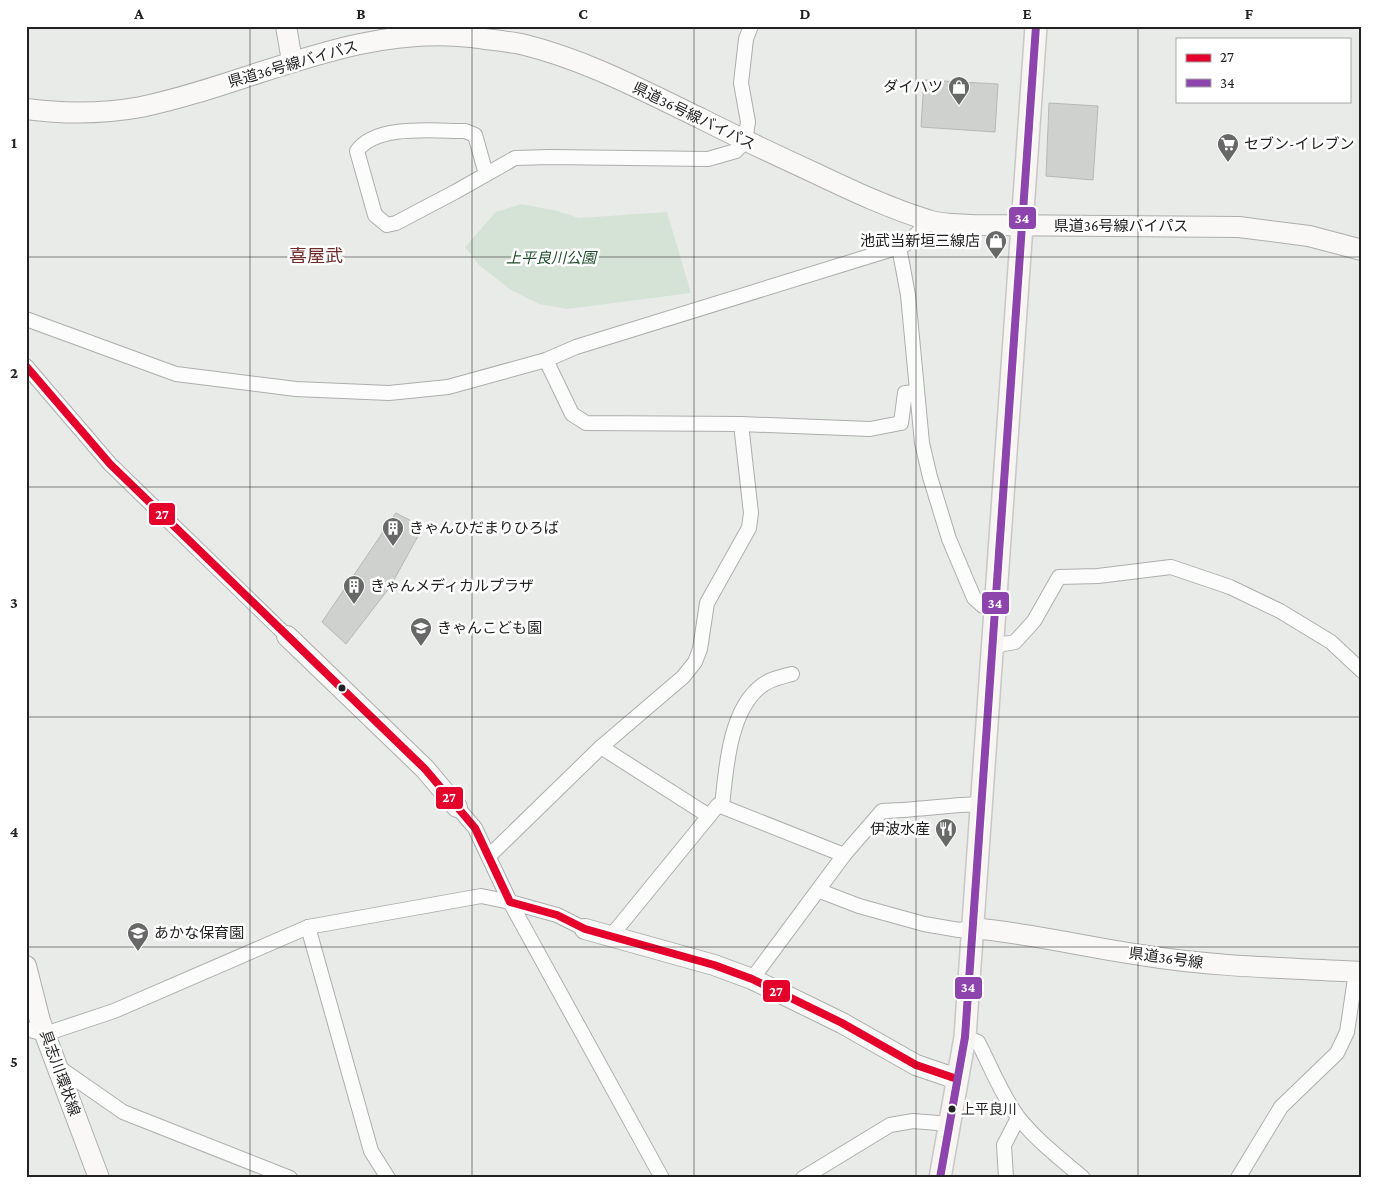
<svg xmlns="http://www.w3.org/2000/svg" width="1388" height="1204" font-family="'Crimson Pro','Noto Sans JP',serif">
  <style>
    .green { fill: #d5e2d6 }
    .building { fill: #cfd1cf; stroke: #b6b8b6 }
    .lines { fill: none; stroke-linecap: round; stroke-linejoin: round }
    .street-casing { stroke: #acaeac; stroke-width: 16 }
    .secondary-casing { stroke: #acaeac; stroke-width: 22 }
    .primary-casing { stroke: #c6c7c6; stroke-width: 24 }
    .street { stroke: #fcfcfc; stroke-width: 14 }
    .secondary { stroke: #f9f8f7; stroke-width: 20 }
    .primary { stroke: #f7f4f2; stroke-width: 21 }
    .bus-1-casing { stroke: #fff; stroke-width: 11 }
    .bus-2-casing { stroke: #fff; stroke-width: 11 }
    .bus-1 { stroke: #e4002b; stroke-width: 8 }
    .bus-2 { stroke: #8e44ad; stroke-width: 8 }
    .grid { fill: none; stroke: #212221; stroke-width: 1; stroke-opacity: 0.55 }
    .bus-dot { fill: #212221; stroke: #fff; stroke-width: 2 }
    .labels { text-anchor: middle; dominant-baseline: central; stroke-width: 5; stroke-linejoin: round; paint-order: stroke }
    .bus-label { font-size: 14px; fill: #212221; stroke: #fff; text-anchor: start }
    .street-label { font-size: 15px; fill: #212221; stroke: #fff }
    .poi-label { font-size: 15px; fill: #212221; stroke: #fff; text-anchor: start }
    .park-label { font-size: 15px; font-style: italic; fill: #204d2b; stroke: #fff }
    .quarter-label { font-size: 18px; fill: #702a29; stroke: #fff }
    .line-badge { stroke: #fff; stroke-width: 2 }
    .badge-label { font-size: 14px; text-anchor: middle; font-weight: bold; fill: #fff }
    .neatline { fill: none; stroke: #212221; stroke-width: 2 }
    .grid-label { font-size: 16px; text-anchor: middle; font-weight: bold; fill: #212221 }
  </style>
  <rect width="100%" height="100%" fill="#e9ebe9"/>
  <polygon class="green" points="521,204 557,211 579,218 667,212 691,293 567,309 539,304 511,290 479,265 465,247 496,212"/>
  <g class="building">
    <polygon points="924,80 998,84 995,132 921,127"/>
    <polygon points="1049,103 1098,106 1093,180 1046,176"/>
    <polygon points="396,513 423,527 390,587 346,644 322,622"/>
  </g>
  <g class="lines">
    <g class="street-casing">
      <g id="street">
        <path d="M 486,174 L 475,135 L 465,131 C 434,131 376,124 357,151 L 375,215 L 387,225 L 396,223 L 455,192 L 515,158 L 550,157 L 708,159 L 736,151 L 745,141 L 748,122 L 741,83 L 746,39 L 751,26"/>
        <polyline points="899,247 908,295 922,443 930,477 949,539 974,598 983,606 994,608"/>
        <polyline points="26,319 176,374 296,389 389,393 448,387 546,360 576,347 899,247 906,244 930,221"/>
        <polyline points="546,360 572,414 586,423 741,424 870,429 901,423 905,393 916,392"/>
        <polyline points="26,366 110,464 287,636"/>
        <polyline points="993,646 1015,642 1034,621 1059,577 1098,576 1171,567 1230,587 1280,611 1331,642 1362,671"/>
        <polyline points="601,747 709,816"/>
        <path d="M 722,806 C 726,770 729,712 760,687 C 769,679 781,677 792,674"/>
        <polyline points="457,807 475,828 510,902 557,915 585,929"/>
        <polyline points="489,856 601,747 683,677 695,662 700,649 707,603 749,528 751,513 741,424"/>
        <polyline points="820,891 859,906 924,924 959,930 972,928"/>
        <polyline points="308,927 371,1151 388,1178"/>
        <polyline points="615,938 616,930 718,805 844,855"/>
        <path d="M 752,979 L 844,855 L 882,811 C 916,810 948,805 981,804"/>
        <polyline points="26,1029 45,1034 114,1011 308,927 481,896 510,902 662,1178"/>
        <path d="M 965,1037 L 978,1042 C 991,1067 1001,1094 1018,1117 C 1036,1140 1061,1159 1083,1178"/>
        <polyline points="57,1066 123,1112 290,1178"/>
        <polyline points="803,1178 890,1125 913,1121 950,1124"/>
        <polyline points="1006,1178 1004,1145 1018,1118"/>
        <polyline points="1238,1178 1281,1107 1337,1053 1347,1032 1356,972"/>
      </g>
    </g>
    <g class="secondary-casing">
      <g id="secondary">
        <polyline points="286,26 292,61"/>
        <path d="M 26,109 C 64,114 103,114 141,107 C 251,84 355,24 471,37 C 489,40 508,41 525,45 C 586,60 644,91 700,118 C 739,138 778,156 817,174 C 853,191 891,209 928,220 C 942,225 958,224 973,225 L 1239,227 L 1309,236 L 1362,250"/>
        <polyline points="287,636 425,769 457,807"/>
        <path d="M 972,928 C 1029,933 1085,947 1141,955 C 1214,967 1288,968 1362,972"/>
        <polyline points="585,929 714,965 752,979 842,1023 916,1065 957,1079"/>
        <polyline points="26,966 40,1021 99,1178"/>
      </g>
    </g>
    <g class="primary-casing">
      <polyline id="primary" points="940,1178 965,1037 1036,26"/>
    </g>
    <use href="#street" class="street"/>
    <use href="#secondary" class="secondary"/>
    <use href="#primary" class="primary"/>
    <g class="bus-1-casing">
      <polyline id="bus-1" points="26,366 110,464 425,769 475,828 510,902 557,915 585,929 714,965 752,979 842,1023 916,1065 957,1079"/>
    </g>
    <g class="bus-2-casing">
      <polyline id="bus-2" points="940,1178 965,1037 1036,26"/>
    </g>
    <use href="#bus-1" class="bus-1"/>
    <use href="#bus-2" class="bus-2"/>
  </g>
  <path class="grid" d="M 250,26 L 250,1178M 472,26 L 472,1178M 694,26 L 694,1178M 916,26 L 916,1178M 1138,26 L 1138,1178M 26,257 L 1362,257M 26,487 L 1362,487M 26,717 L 1362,717M 26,947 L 1362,947"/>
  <defs>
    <g id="shop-pin" transform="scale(1.125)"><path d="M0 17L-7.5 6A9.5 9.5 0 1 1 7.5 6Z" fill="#676867" stroke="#fff"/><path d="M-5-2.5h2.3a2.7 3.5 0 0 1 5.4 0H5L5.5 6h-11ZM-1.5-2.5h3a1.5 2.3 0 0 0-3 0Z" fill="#fff"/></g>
    <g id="supermarket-pin" transform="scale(1.125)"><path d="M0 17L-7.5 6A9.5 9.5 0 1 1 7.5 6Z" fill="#676867" stroke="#fff"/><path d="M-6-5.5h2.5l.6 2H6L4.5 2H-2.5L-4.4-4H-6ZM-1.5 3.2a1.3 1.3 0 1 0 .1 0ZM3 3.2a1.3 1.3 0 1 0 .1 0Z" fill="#fff"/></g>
    <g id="building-pin" transform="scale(1.125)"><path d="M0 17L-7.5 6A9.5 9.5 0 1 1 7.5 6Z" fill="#676867" stroke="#fff"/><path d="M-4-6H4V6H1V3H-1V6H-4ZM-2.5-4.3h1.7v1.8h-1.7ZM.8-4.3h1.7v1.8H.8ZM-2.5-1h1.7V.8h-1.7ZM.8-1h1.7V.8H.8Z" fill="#fff"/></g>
    <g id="school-pin" transform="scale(1.125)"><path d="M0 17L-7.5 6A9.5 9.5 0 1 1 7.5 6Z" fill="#676867" stroke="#fff"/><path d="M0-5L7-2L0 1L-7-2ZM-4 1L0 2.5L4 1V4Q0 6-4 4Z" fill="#fff"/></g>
    <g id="restaurant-pin" transform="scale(1.125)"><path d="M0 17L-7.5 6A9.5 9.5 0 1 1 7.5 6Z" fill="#676867" stroke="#fff"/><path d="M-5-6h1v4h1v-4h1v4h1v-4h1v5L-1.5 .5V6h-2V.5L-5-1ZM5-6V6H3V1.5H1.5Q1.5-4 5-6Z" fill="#fff"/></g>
  </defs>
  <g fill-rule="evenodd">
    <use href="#shop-pin" x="959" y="87"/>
    <use href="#supermarket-pin" x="1228" y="144"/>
    <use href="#shop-pin" x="996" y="241"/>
    <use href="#building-pin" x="393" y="528"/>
    <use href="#building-pin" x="354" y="586"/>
    <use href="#school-pin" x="421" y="628"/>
    <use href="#restaurant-pin" x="946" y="829"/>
    <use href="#school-pin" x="138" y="933"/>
  </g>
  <g class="bus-dot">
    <circle cx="342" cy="688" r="4.5"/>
    <circle cx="952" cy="1109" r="4.5"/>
  </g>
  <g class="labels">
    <g class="bus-label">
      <text x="961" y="1109">上平良川</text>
    </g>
    <g class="street-label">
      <text transform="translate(293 64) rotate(-16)">県道36号線バイパス</text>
      <text transform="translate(694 116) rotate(26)">県道36号線バイパス</text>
      <text x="1121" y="226">県道36号線バイパス</text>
      <text transform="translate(1166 958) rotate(8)">県道36号線</text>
      <text transform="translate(60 1073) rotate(70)">具志川環状線</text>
    </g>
    <g class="poi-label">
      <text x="943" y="87" text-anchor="end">ダイハツ</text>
      <text x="1244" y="144">セブン-イレブン</text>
      <text x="980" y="241" text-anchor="end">池武当新垣三線店</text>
      <text x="409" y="528">きゃんひだまりひろば</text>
      <text x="370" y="586">きゃんメディカルプラザ</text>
      <text x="437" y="628">きゃんこども園</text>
      <text x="930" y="829" text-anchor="end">伊波水産</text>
      <text x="154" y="933">あかな保育園</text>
    </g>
    <g class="park-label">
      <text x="551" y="258">上平良川公園</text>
    </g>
    <g class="quarter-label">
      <text x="316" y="256">喜屋武</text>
    </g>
  </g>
  <g class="line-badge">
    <rect x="1008" y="206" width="29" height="24" rx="5" fill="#8e44ad"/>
    <rect x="148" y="502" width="28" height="24" rx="5" fill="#e4002b"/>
    <rect x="981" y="591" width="29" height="24" rx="5" fill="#8e44ad"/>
    <rect x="435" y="786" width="29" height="24" rx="5" fill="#e4002b"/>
    <rect x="954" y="976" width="29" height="24" rx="5" fill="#8e44ad"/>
    <rect x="762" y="979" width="29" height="24" rx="5" fill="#e4002b"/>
  </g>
  <g class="badge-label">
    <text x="1022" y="223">34</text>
    <text x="162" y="519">27</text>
    <text x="995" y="608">34</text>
    <text x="449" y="802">27</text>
    <text x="968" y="992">34</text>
    <text x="776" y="996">27</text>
  </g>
  <rect width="1388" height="1204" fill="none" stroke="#ffffff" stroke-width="55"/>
  <rect x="1176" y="38" width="175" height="65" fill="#ffffff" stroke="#a6a7a6"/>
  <rect x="1186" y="54" width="25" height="8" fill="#e4002b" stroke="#a6a7a6"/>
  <text x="1220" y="62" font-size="15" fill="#212221">27</text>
  <rect x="1186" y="79" width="25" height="8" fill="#8e44ad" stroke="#a6a7a6"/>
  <text x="1220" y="88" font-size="15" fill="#212221">34</text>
  <rect x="28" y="28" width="1332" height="1148" class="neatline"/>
  <g class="grid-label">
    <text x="139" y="19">A</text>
    <text x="361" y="19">B</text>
    <text x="583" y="19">C</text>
    <text x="805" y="19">D</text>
    <text x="1027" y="19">E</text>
    <text x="1249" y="19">F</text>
    <text x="14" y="148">1</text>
    <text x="14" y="378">2</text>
    <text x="14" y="608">3</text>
    <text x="14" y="837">4</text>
    <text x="14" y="1067">5</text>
  </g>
</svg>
